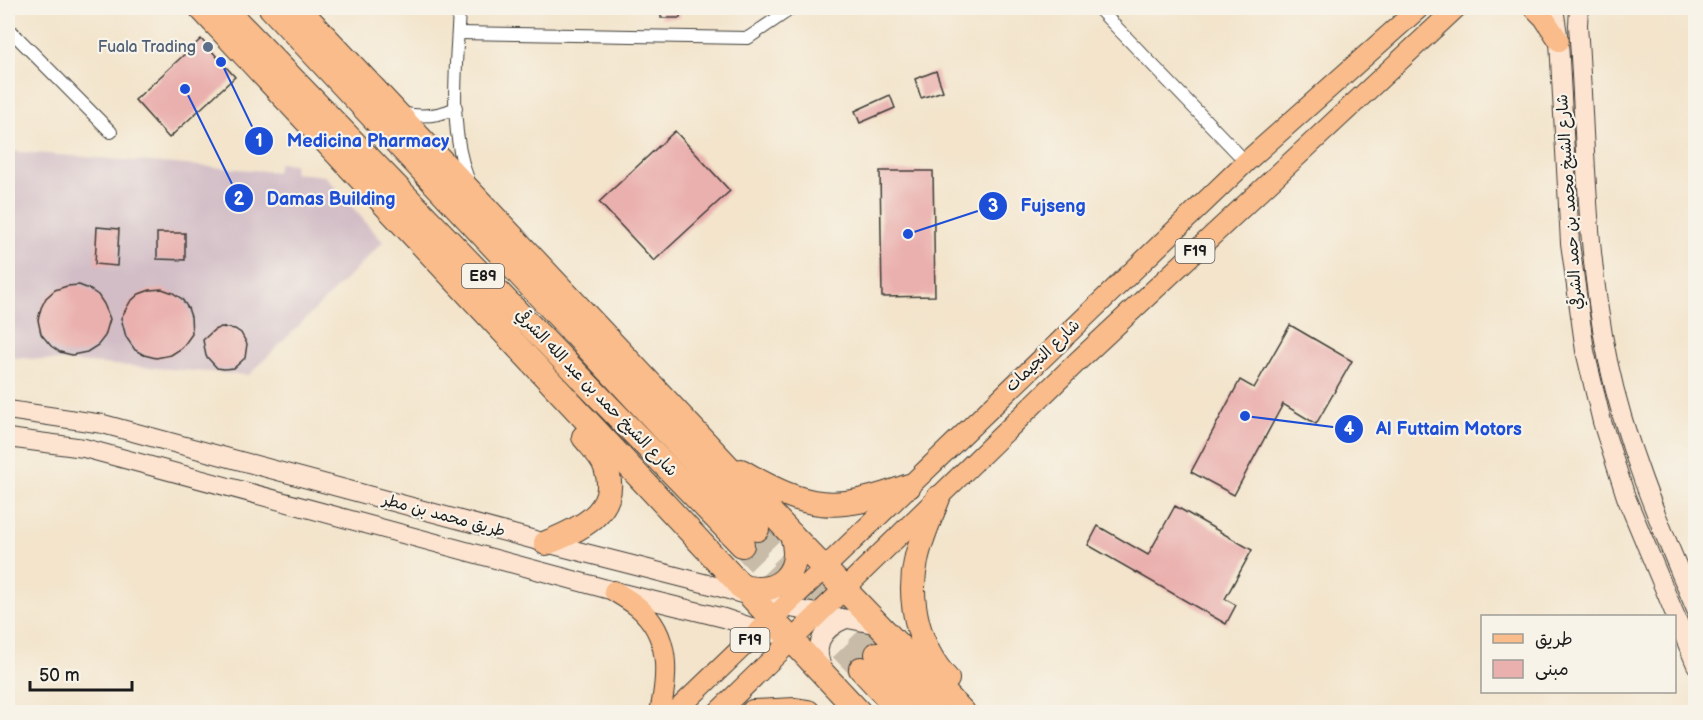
<svg xmlns="http://www.w3.org/2000/svg" width="1703" height="720" font-family="'Balsamiq Sans','Playpen Sans Arabic',sans-serif">
  <style>
    .industrial { fill: #d2bdc6 }
    .building { fill: #eab0ae }
    .lines { fill: none; stroke-linecap: round; stroke-linejoin: round }
    .highway-tunnel { stroke: #c8bca8; stroke-width: 24; stroke-dasharray: 24 12; stroke-linecap: butt }
    .street-casing { stroke: #3c3a36; stroke-width: 14 }
    .secondary-casing { stroke: #3c3a36; stroke-width: 20 }
    .primary-casing { stroke: #3c3a36; stroke-width: 22 }
    .highway-casing { stroke: #3c3a36; stroke-width: 26 }
    .street { stroke: #fff; stroke-width: 12 }
    .secondary { stroke: #fde4d0; stroke-width: 18 }
    .primary { stroke: #f9bc8a; stroke-width: 20 }
    .highway { stroke: #f9bc8a; stroke-width: 24 }
    .service-dot { fill: #5c6f8a; stroke: #f7f3e8; stroke-width: 2 }
    .labels { text-anchor: middle; dominant-baseline: central; stroke-width: 4.5; stroke-linejoin: round; paint-order: stroke }
    .shield { fill: #f7f3e8; stroke: #5e5c59; stroke-width: 1.5 }
    .shield-label { font-size: 15px; font-weight: bold; fill: #1c1c1c }
    .service-label { font-size: 16px; fill: #4e5e75; stroke: #f7f3e8; text-anchor: end }
    .street-label { font-size: 16px; fill: #1c1c1c; stroke: #f7f3e8 }
    .leader { fill: none; stroke: #1d4ed8; stroke-width: 2 }
    .callout-dot { fill: #1d4ed8; stroke: #f7f3e8; stroke-width: 2 }
    .mark-label { font-size: 18px; text-anchor: middle; font-weight: bold; fill: #fff }
    .callout-label { font-size: 18px; text-anchor: middle; font-weight: bold; fill: #1d4ed8; stroke: #f7f3e8; stroke-width: 4.5; stroke-linejoin: round; paint-order: stroke }
  </style>
  <rect width="100%" height="100%" fill="#f7f3e8"/>
  <filter id="ink" filterUnits="userSpaceOnUse"><feTurbulence type="fractalNoise" baseFrequency=".0167" numOctaves="2"/><feDisplacementMap in="SourceGraphic" scale="12" xChannelSelector="R" yChannelSelector="G"/><feConvolveMatrix kernelMatrix="1 2 1 2 8 2 1 2 1" color-interpolation-filters="sRGB"/></filter>
  <filter id="wash" filterUnits="userSpaceOnUse"><feTurbulence type="fractalNoise" baseFrequency=".008" numOctaves="4" result="noise"/><feDisplacementMap in="SourceGraphic" scale="24" xChannelSelector="R" yChannelSelector="G"/><feGaussianBlur stdDeviation="1.35" result="paint"/><feColorMatrix in="noise" values="0 0 0 0 0 0 0 0 0 0 0 0 0 0 0 0 0 1.4 0 .05"/><feComposite in="paint" operator="in"/></filter>
  <g filter="url(#wash)">
    <rect width="100%" height="100%" fill="#f3e4cb"/>
    <polygon class="industrial" points="8,151 277,172 279,163 294,164 295,173 325,176 383,242 249,375 8,357"/>
    <g id="blocks">
      <g class="building">
        <rect x="661" y="8" width="19" height="10"/>
        <polygon points="201,39 235,77 169,138 135,100"/>
        <polygon points="936,71 943,91 921,98 915,79"/>
        <polygon points="890,95 895,108 860,123 855,111"/>
        <polygon points="675,131 730,191 654,261 599,202"/>
        <polygon points="880,171 933,171 935,296 882,297"/>
        <polygon points="97,227 119,229 117,266 95,264"/>
        <polygon points="157,233 185,233 185,260 157,259"/>
        <polygon points="79,285 89,289 98,295 104,304 110,319 105,336 98,345 87,352 72,355 60,352 51,346 41,334 38,320 41,308 46,298 55,290 67,286"/>
        <polygon points="162,289 173,293 182,299 188,308 191,317 192,334 182,348 171,355 156,358 144,355 135,350 126,337 121,318 130,302 139,294 150,290"/>
        <polygon points="1290,325 1352,361 1316,424 1283,404 1234,495 1191,472 1240,380 1254,388"/>
        <polygon points="221,327 235,329 241,333 247,344 245,358 234,368 224,369 217,368 206,356 203,340 214,330"/>
        <polygon points="1175,506 1252,550 1225,599 1236,605 1226,624 1088,545 1098,526 1148,555"/>
      </g>
    </g>
  </g>
  <g filter="url(#ink)">
    <use href="#blocks" fill-opacity="0" stroke="#3c3a36" stroke-width="1.5"/>
    <g class="lines">
      <g class="highway-tunnel">
        <polyline points="757,529 877,654"/>
        <polyline points="742,545 861,669"/>
      </g>
      <g class="street-casing">
        <g id="street">
          <path d="M 459,8 C 457,65 447,127 469,182"/>
          <polyline points="1098,8 1246,162"/>
          <polyline points="8,28 111,132"/>
          <polyline points="458,33 748,38 792,8"/>
          <path d="M 402,113 C 421,118 438,116 456,108"/>
        </g>
      </g>
      <g class="secondary-casing">
        <g id="secondary">
          <polyline points="1554,8 1559,41 1570,243 1585,351 1602,422 1626,497 1696,665"/>
          <path d="M 1579,8 L 1578,25 C 1586,137 1585,251 1608,361 C 1627,450 1661,527 1696,610"/>
          <polyline points="8,410 103,424 546,543 715,586 785,607 879,625"/>
          <polyline points="8,438 84,448 614,591 724,618 772,634"/>
          <path d="M 825,674 C 812,648 819,630 846,619"/>
        </g>
      </g>
      <g class="primary-casing">
        <g id="primary">
          <polyline points="1534,8 1544,18 1559,41"/>
          <path d="M 614,591 C 622,596 631,601 638,607 C 671,635 668,675 660,712"/>
          <polyline points="675,712 1246,162 1419,8"/>
          <polyline points="718,712 1078,361 1456,8"/>
        </g>
      </g>
      <g class="highway-casing">
        <g id="highway">
          <polyline points="201,8 859,712"/>
          <polyline points="224,8 742,545"/>
          <polyline points="271,8 757,529"/>
          <polyline points="298,8 792,535 963,712"/>
          <path d="M 741,471 C 807,510 836,513 909,486"/>
          <path d="M 938,498 C 930,519 920,539 916,561 C 907,601 919,649 947,679"/>
          <path d="M 546,543 C 578,530 621,512 606,468 C 603,457 591,446 584,437"/>
          <path d="M 740,586 C 777,598 804,573 792,535"/>
          <polyline points="877,654 933,712"/>
          <polyline points="861,669 901,712"/>
          <polyline points="753,712 795,710 808,712"/>
        </g>
      </g>
      <use href="#street" class="street"/>
      <use href="#secondary" class="secondary"/>
      <use href="#primary" class="primary"/>
      <use href="#highway" class="highway"/>
    </g>
  </g>
  <circle class="service-dot" cx="208" cy="47" r="6"/>
  <g class="labels">
    <g class="shield">
      <rect x="1175.5" y="239" width="39" height="24" rx="4.5"/>
      <rect x="462" y="264" width="42" height="24" rx="4.5"/>
      <rect x="730.5" y="628" width="39" height="24" rx="4.5"/>
    </g>
    <g class="shield-label">
      <text x="1195" y="251">F19</text>
      <text x="483" y="276">E89</text>
      <text x="750" y="640">F19</text>
    </g>
    <g class="service-label">
      <text x="196" y="47">Fuala Trading</text>
    </g>
    <g class="street-label">
      <text transform="translate(1570 202) rotate(-94)">شارع الشيخ محمد بن حمد الشرقي</text>
      <text transform="translate(1043 356) rotate(-44)">شارع النجيمات</text>
      <text transform="translate(596 393) rotate(46)">شارع الشيخ حمد بن عبد الله الشرقي</text>
      <text transform="translate(444 516) rotate(15)">طريق محمد بن مطر</text>
    </g>
  </g>
  <path class="leader" d="M221 62L259 141M185 89L239 198M908 234L993 206M1245 416L1349 429"/>
  <g class="callout-dot">
    <circle cx="221" cy="62" r="6"/>
    <circle cx="185" cy="89" r="6"/>
    <circle cx="908" cy="234" r="6"/>
    <circle cx="1245" cy="416" r="6"/>
    <circle cx="259" cy="141" r="15"/>
    <circle cx="239" cy="198" r="15"/>
    <circle cx="993" cy="206" r="15"/>
    <circle cx="1349" cy="429" r="15"/>
  </g>
  <g class="mark-label">
    <text x="259" y="147">1</text>
    <text x="239" y="205">2</text>
    <text x="993" y="212">3</text>
    <text x="1349" y="435">4</text>
  </g>
  <g class="callout-label">
    <text x="368" y="147">Medicina Pharmacy</text>
    <text x="331" y="205">Damas Building</text>
    <text x="1053" y="212">Fujseng</text>
    <text x="1449" y="435">Al Futtaim Motors</text>
  </g>
  <rect width="1703" height="720" fill="none" stroke="#f7f3e8" stroke-width="30"/>
  <rect x="1481" y="615" width="195" height="78" fill="#f7f3e8" stroke="#9f9d96" stroke-width="1.5"/>
  <rect x="1493" y="634" width="30" height="9" fill="#f9bc8a" stroke="#9f9d96" stroke-width="1.5"/>
  <text x="1535" y="645" font-size="18" fill="#1c1c1c">طريق</text>
  <rect x="1493" y="660" width="30" height="18" fill="#eab0ae" stroke="#9f9d96" stroke-width="1.5"/>
  <text x="1535" y="675" font-size="18" fill="#1c1c1c">مبنى</text>
  <path d="M30 681v9h102v-9" fill="none" stroke="#1c1c1c" stroke-width="3"/>
  <text x="39" y="681" font-size="18" fill="#1c1c1c" stroke="#f7f3e8" stroke-width="4.5" paint-order="stroke">50 m</text>
</svg>
